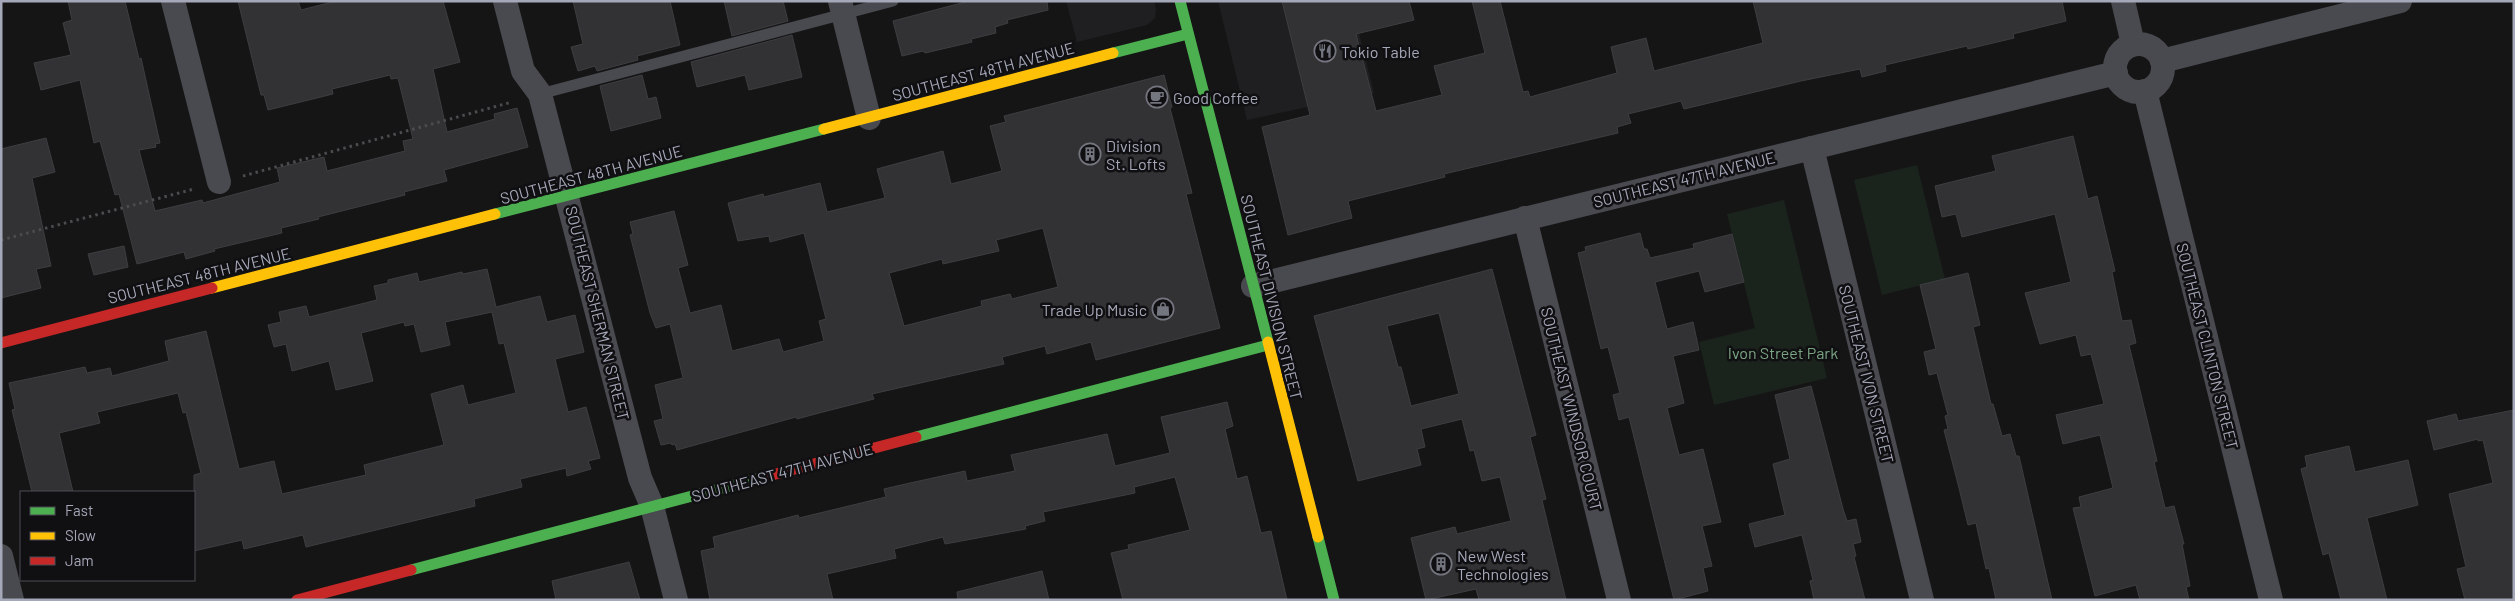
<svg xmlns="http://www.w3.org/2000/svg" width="2515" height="601" font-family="Barlow,sans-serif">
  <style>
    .built { fill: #1f1f22 }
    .green { fill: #1b231d }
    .building { fill: #323234; stroke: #3e3e42; fill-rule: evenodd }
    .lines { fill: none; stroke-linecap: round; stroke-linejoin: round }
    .path { stroke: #4b4b50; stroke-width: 3; stroke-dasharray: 2.5 4; stroke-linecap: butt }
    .lane { stroke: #494a4f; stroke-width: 11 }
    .street { stroke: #494a4f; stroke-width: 24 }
    .fast { stroke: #4caf50; stroke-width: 11 }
    .slow { stroke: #ffc107; stroke-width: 11 }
    .jam { stroke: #c62828; stroke-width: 11 }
    .labels { text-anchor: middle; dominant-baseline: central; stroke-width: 5; stroke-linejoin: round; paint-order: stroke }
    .poi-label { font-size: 16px; fill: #a5a8b8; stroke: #100f12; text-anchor: start }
    .street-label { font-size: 16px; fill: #a5a8b8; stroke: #100f12 }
    .park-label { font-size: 16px; fill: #7aa583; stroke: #100f12 }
  </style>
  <rect width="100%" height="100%" fill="#151516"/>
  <g class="built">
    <polygon points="1066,1 1154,1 1156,9 1155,18 1147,25 1077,42"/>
    <polygon points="1218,1 1351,1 1374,93 1247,120"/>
  </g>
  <g class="green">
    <polygon points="1917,165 1945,279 1882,295 1854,180"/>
    <polygon points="1784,200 1827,378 1714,405 1699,342 1755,328 1727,214"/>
  </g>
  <g class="building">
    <polygon points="68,1 125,1 139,59 141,58 160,143 155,144 156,147 139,150 155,211 202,200 203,203 280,182 277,168 324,157 327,171 405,151 403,141 413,139 398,78 391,79 390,75 332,89 333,94 268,110 264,95 261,95 238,1 298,1 301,10 336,1 443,1 460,62 433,69 447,132 495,119 494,114 517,108 528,147 444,170 447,181 404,192 405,195 318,217 319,219 281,228 282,233 214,249 215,251 186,259 184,252 137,264 119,194 115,195 100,141 94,143 80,80 41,90 34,63 71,55 63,23 72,20"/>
    <polygon points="573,1 670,1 680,45 637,56 638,60 597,71 595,66 578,71 571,47 583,44"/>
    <polygon points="724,1 783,1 788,21 732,36"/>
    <polygon points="969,1 1047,1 1048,10 1007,20 1008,23 995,27 996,33 971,39 972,42 925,53 923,51 902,56 893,21"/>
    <polygon points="1282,1 1409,1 1414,20 1356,34 1376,111 1442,95 1434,66 1485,53 1472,1 1500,1 1523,92 1528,91 1530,97 1617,73 1611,47 1646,38 1654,71 1763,43 1753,1 2062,1 2066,21 2013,34 2014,38 1968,49 1967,46 1885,65 1886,71 1862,77 1860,69 1801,81 1684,109 1681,101 1628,114 1631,123 1617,127 1618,133 1444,174 1445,177 1348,201 1352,218 1288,235 1262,127 1310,115"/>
    <polygon points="792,35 802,77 749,90 745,75 697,87 691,62"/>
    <polygon points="642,75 648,99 656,97 661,118 611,131 600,86"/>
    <path d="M 1164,75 L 1172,107 L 1170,108 L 1192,193 L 1186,194 L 1220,328 L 1096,360 L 1091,342 L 1047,354 L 1045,346 L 1002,357 L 1004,364 L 872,394 L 874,399 L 819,413 L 797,419 L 796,417 L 677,450 L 675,444 L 672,445 L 671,443 L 661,445 L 654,421 L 663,419 L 655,385 L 683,378 L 670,324 L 656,328 L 650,313 L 630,235 L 633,234 L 630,222 L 674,211 L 688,265 L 678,268 L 690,313 L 721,305 L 732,351 L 779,339 L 783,352 L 824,341 L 819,321 L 826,319 L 804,233 L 770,242 L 769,236 L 738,241 L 728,203 L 763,194 L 764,197 L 820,183 L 827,212 L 885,198 L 877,169 L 943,151 L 951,184 L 1002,171 L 990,126 L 1006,122 L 1004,116 ZM 1043,228 L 1058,287 L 1012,299 L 1010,294 L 981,301 L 982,306 L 904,326 L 889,273 L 942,259 L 943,264 L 999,251 L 996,240 Z"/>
    <polygon points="2073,136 2088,199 2097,196 2115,271 2112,272 2122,321 2131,320 2136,343 2129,345 2157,461 2154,462 2165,508 2174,506 2184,544 2182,544 2190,586 2186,587 2189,600 2140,600 2136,585 2095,596 2073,508 2081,507 2079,497 2113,488 2100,435 2063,444 2056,415 2104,404 2091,354 2081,356 2076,335 2040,344 2025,293 2071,282 2055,214 1962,237 1956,214 1942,217 1935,186 1996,171 1992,156"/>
    <polygon points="46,138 55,172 32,178 51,266 36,269 41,288 1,298 1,149"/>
    <polygon points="1640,233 1644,249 1647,249 1650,258 1694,248 1693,244 1732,234 1744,282 1705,292 1699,271 1655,282 1667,329 1693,322 1699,350 1673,356 1684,403 1667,408 1679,455 1703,449 1721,522 1702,526 1712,566 1703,568 1708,591 1674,600 1629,417 1619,420 1613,395 1620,393 1608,347 1601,349 1578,253 1586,251 1585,247"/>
    <polygon points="124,246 128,267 94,275 88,254"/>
    <polygon points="487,269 496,307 540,296 547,322 575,315 584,352 555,359 568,412 586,407 600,458 588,461 591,469 567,476 566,468 520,479 522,487 474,499 475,506 306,547 303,535 244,549 242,540 194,551 194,475 201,473 186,412 183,413 178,393 97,412 100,423 59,433 73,492 32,492 12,410 15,409 9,383 85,367 87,373 110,368 112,376 169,361 165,341 206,331 239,469 274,461 282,494 366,475 364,465 444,445 431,394 463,385 468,405 516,393 504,343 499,344 492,312 445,322 450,345 421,352 414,324 405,326 404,322 361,333 373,381 336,390 329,361 292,371 286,344 274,347 268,325 281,322 279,312 306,306 309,317 377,300 374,286 388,283 388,280 417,273 419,282 462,272 463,274"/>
    <path d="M 1492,269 L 1536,435 L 1530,437 L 1546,499 L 1542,500 L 1566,600 L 1479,600 L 1476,589 L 1426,600 L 1411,538 L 1455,527 L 1457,534 L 1511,521 L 1500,477 L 1482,481 L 1474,450 L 1470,451 L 1462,419 L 1421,429 L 1425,447 L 1417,449 L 1421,465 L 1358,481 L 1314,316 ZM 1439,313 L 1459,394 L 1411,406 L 1401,367 L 1398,367 L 1387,326 Z"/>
    <polygon points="1968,273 1980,325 1973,327 1991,404 1993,404 2002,436 2010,434 2016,456 2019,456 2052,600 1996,600 1989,568 1986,569 1976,523 1968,525 1959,488 1944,430 1948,429 1945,416 1948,415 1937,373 1929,375 1924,352 1936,349 1920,285"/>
    <polygon points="1811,386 1843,509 1847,521 1856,519 1861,542 1853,544 1856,556 1854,557 1865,600 1814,600 1810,581 1813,580 1802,535 1755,547 1749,524 1785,515 1773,464 1790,459 1775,395"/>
    <polygon points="1227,402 1233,426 1225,429 1237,479 1247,476 1261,533 1271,531 1287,600 1123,600 1111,553 1129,549 1128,545 1190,530 1175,477 1134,487 1135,493 1043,512 1045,521 1025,526 1026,529 945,544 943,537 894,549 896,558 827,574 833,600 710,600 701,551 715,548 713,537 798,515 799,518 886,497 884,489 910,483 965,471 967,481 1015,471 1011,455 1107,434 1115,466 1170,453 1161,417"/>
    <polygon points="2514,410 2514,600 2465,600 2457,569 2466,567 2449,494 2493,483 2483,440 2478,441 2478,439 2434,450 2427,421 2456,414 2458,421"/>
    <polygon points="2349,446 2355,472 2408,460 2418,505 2367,518 2387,600 2341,600 2329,553 2323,555 2301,469 2307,467 2305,456"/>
    <polygon points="629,562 640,600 556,600 552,581"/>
    <polygon points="1042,571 1049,600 958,600 957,592"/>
  </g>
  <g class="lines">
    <g class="path">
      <polyline points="243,176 512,102"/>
      <polyline points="1,240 194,189"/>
    </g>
    <polyline class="lane" points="540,94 893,1"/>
    <g class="street">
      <polyline points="173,1 219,182"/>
      <polyline points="505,1 523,71 540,94 640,478 652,506 676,600"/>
      <polyline points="840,1 869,118"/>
      <polyline points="2123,1 2133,44"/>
      <circle cx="2139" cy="68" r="24"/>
      <polyline points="2162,61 2400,1"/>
      <polyline points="2145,91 2271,600"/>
      <polyline points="1812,148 1922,600"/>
      <polyline points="1525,218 1619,600"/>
      <polyline points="1253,286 2116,73"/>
      <polyline points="1,556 12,600"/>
    </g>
    <g class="fast">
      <polyline points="1180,1 1268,342"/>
      <polyline points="1113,53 1188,34"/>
      <polyline points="495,214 824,129"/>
      <polyline points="916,437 1268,345"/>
      <polyline points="1318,537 1334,600"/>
      <polyline points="411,570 772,475"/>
    </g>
    <g class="slow">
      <polyline points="824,129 1113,53"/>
      <polyline points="212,288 495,214"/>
      <polyline points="1268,342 1318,537"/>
    </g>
    <g class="jam">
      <polyline points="1,343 212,288"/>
      <polyline points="772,475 916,437"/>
      <polyline points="297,600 411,570"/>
    </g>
  </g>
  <defs>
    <g id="restaurant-ring" transform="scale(1.125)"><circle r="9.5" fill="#100f12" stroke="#73757f" stroke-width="1.5"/><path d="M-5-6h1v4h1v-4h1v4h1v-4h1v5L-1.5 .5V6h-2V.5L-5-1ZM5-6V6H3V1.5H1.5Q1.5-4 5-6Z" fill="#73757f"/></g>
    <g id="cafe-ring" transform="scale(1.125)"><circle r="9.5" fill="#100f12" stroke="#73757f" stroke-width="1.5"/><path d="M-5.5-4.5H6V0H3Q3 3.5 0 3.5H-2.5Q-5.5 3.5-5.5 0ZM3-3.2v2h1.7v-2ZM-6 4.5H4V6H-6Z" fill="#73757f"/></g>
    <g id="building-ring" transform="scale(1.125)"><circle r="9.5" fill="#100f12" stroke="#73757f" stroke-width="1.5"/><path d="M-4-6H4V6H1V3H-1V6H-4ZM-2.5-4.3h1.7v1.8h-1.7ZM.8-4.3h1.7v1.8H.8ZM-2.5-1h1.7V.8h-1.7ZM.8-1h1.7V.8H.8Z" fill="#73757f"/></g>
    <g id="shop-ring" transform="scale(1.125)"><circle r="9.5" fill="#100f12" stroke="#73757f" stroke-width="1.5"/><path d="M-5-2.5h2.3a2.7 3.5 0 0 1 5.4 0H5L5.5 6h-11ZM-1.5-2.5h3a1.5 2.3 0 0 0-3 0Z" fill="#73757f"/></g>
  </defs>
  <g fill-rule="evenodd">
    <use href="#restaurant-ring" x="1325" y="51"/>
    <use href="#cafe-ring" x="1157" y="97"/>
    <use href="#building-ring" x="1090" y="154"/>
    <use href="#shop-ring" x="1163" y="309"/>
    <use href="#building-ring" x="1441" y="564"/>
  </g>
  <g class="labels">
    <g class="poi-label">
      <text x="1341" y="51">Tokio Table</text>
      <text x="1173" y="97">Good Coffee</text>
      <text x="1106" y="145">Division<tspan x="1106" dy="18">St. Lofts</tspan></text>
      <text x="1147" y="309" text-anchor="end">Trade Up Music</text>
      <text x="1457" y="555">New West<tspan x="1457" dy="18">Technologies</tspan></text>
    </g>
    <g class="street-label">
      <text transform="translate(983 71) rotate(-15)">SOUTHEAST 48TH AVENUE</text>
      <text transform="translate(591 174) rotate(-15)">SOUTHEAST 48TH AVENUE</text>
      <text transform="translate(1684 179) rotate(-14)">SOUTHEAST 47TH AVENUE</text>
      <text transform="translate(199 275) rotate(-14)">SOUTHEAST 48TH AVENUE</text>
      <text transform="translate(1272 297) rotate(76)">SOUTHEAST DIVISION STREET</text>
      <text transform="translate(598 313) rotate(76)">SOUTHEAST SHERMAN STREET</text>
      <text transform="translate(2208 346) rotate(76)">SOUTHEAST CLINTON STREET</text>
      <text transform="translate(1867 374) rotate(76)">SOUTHEAST IVON STREET</text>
      <text transform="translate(1572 409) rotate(76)">SOUTHEAST WINDSOR COURT</text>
      <text transform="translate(782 472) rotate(-15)">SOUTHEAST 47TH AVENUE</text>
    </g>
    <g class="park-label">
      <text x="1783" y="352">Ivon Street Park</text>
    </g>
  </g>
  <rect width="2515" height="601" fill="none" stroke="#a5a8b8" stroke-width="5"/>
  <rect x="20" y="491" width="175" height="90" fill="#100f12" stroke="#4c4c54"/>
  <rect x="30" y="507" width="25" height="8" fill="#4caf50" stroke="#4c4c54"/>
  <text x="65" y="516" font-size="15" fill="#a5a8b8">Fast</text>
  <rect x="30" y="532" width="25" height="8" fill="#ffc107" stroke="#4c4c54"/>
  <text x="65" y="541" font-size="15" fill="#a5a8b8">Slow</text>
  <rect x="30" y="557" width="25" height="8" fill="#c62828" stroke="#4c4c54"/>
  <text x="65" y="566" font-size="15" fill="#a5a8b8">Jam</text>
</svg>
